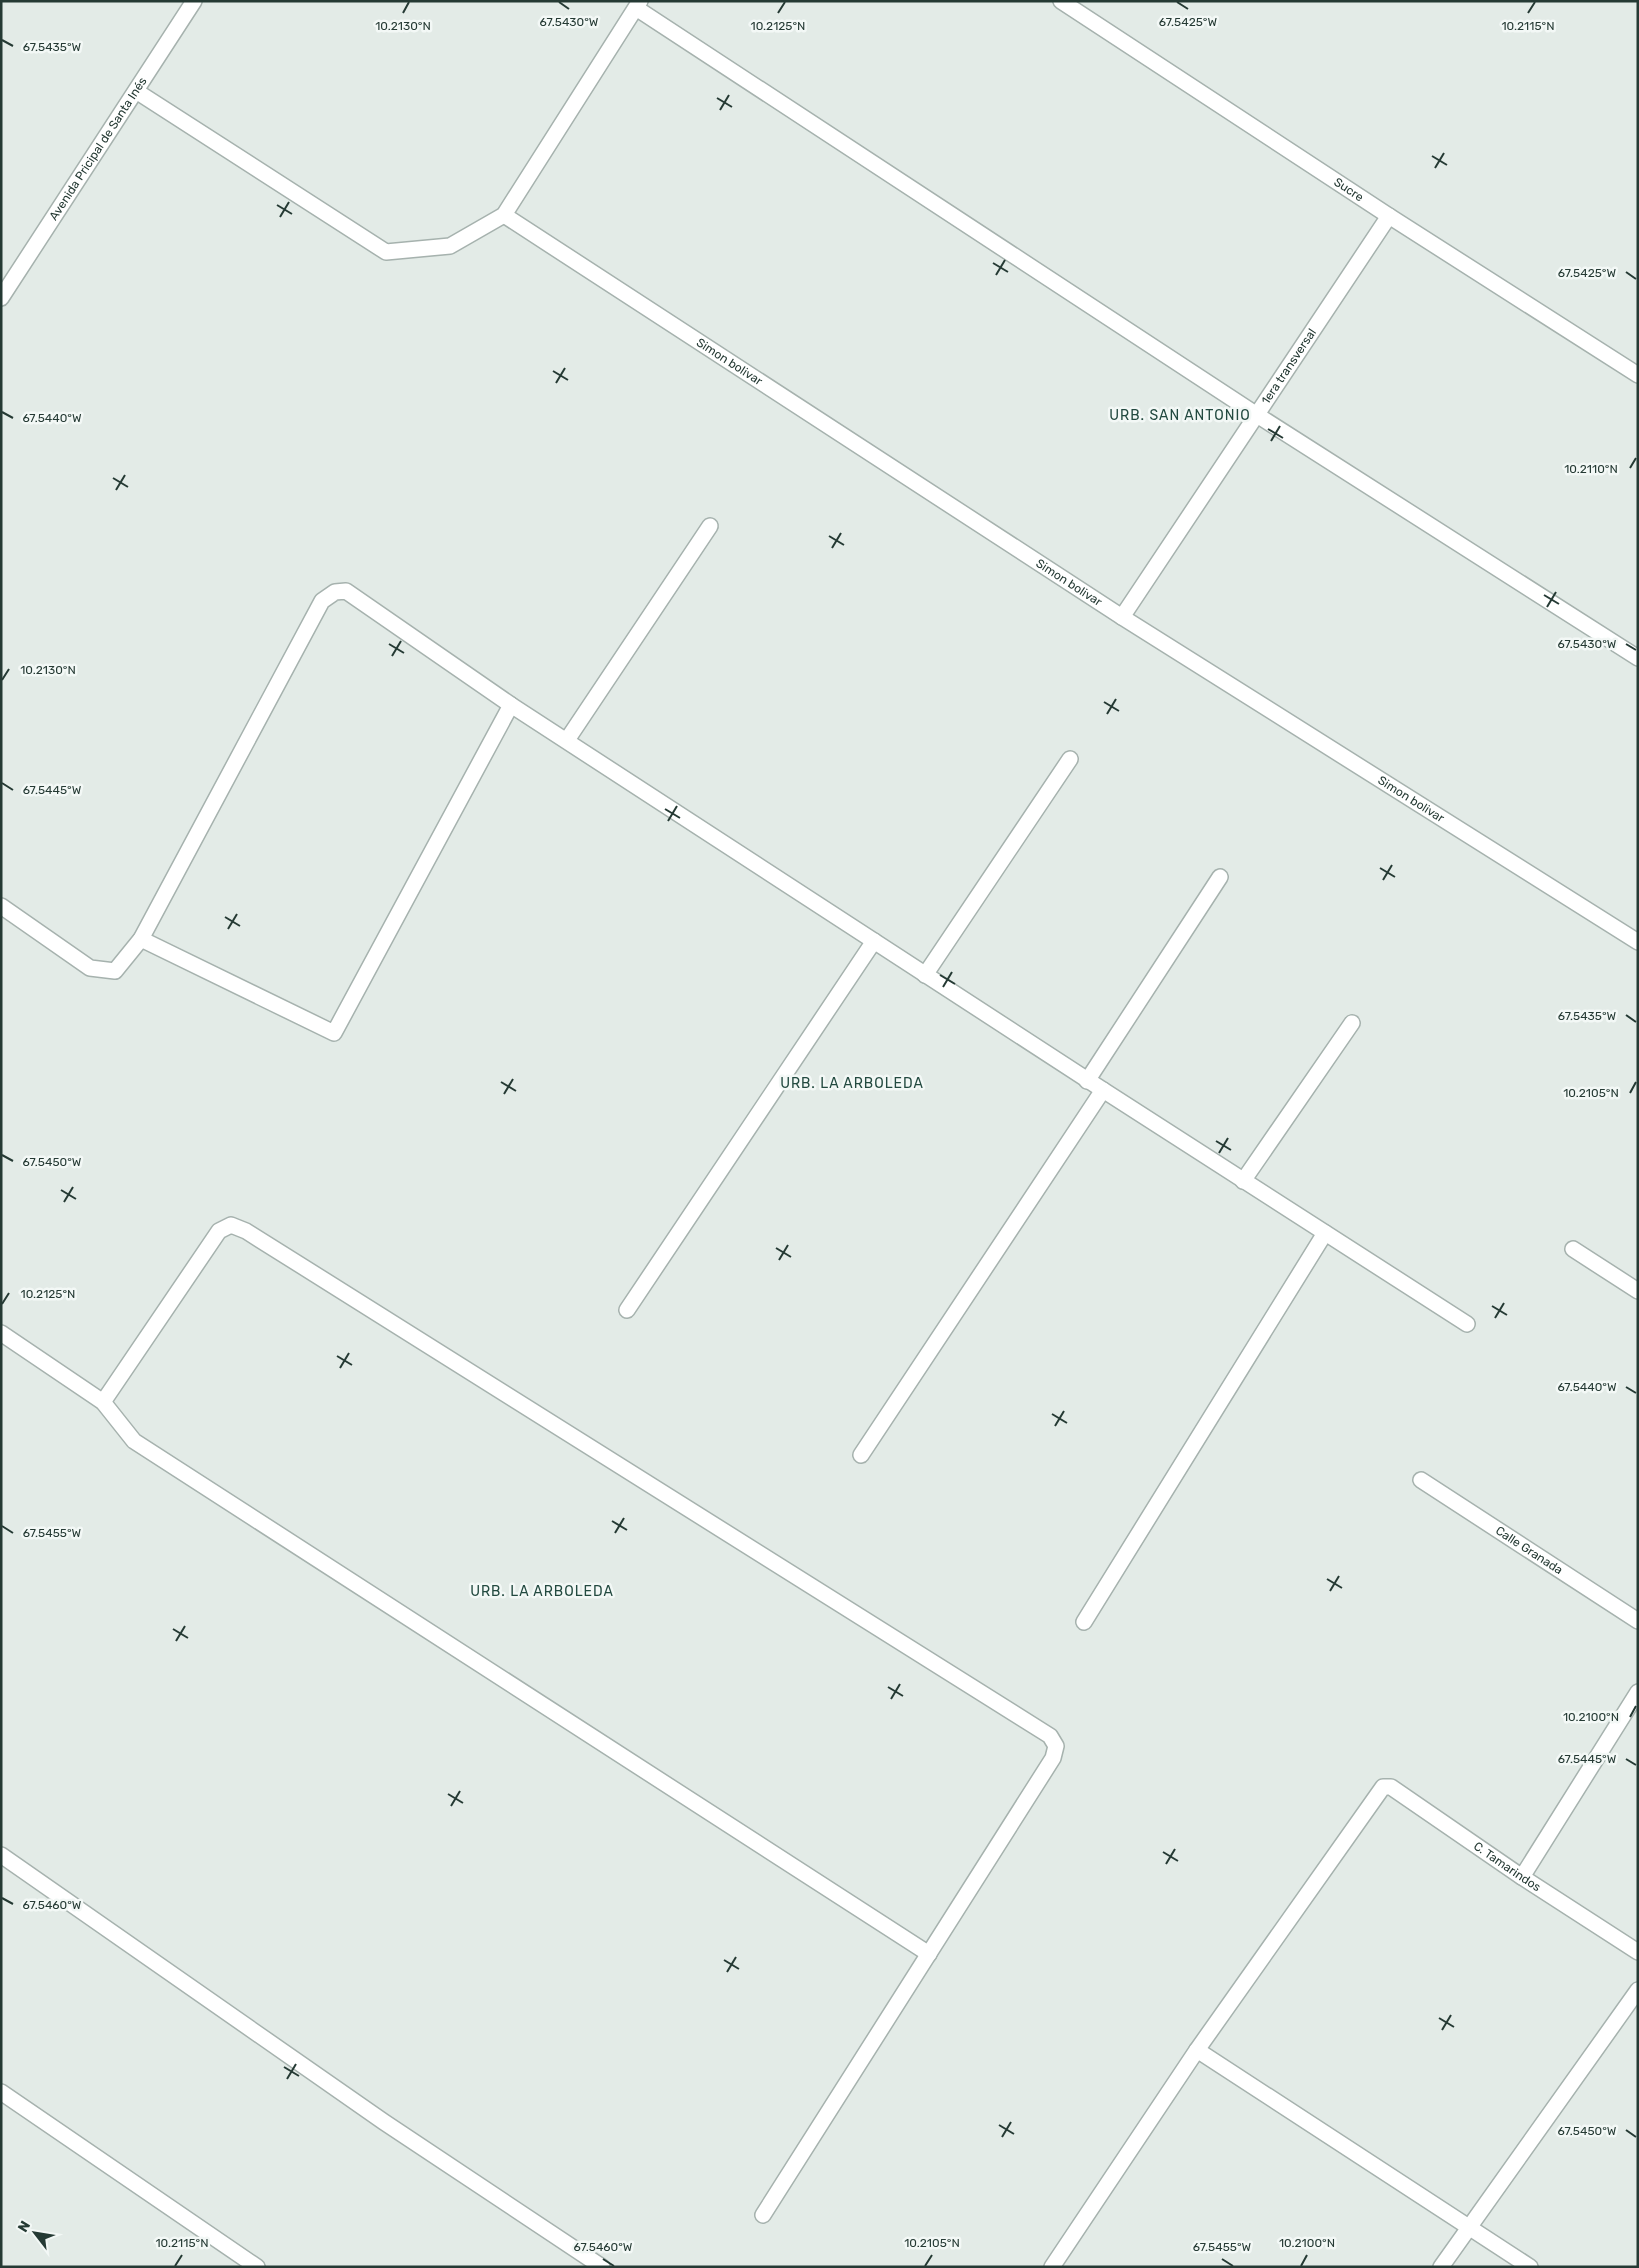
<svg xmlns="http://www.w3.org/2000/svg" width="1639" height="2268" font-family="Rubik,sans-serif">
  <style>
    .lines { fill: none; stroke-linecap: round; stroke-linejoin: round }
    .street-casing { stroke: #a6b2ae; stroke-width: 18 }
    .street { stroke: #fff; stroke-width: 15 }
    .ticks { fill: none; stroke: #253a34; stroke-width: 2 }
    .labels { text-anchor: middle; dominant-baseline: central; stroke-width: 5; stroke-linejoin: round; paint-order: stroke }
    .street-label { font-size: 12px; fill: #253a34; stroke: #f3f8f6 }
    .neighbourhood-label { font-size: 14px; letter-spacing: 1px; fill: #234a40; stroke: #f3f8f6 }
    .ticks-label { font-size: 12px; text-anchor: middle; fill: #253a34; stroke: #f3f8f6; stroke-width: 5; stroke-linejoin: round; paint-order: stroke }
  </style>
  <rect width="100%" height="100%" fill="#e3ebe7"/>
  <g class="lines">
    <g class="street-casing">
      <g id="street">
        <path id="s1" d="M 1061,1 L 1389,216 L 1638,375"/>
        <polyline points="636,8 1257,415 1638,658"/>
        <polyline points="136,91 386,252 450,246 504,215 640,1"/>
        <path id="s2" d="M 504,215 L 1122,617 L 1638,942"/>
        <path id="s3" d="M 1,298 L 194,1"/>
        <path id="s4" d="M 1122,617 L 1389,216"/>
        <polyline points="567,740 710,526"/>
        <polyline points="1,906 90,968 115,971 141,939 322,601 335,592 346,591 511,705 1103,1090 1467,1324"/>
        <polyline points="141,939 334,1033 511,705"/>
        <polyline points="925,975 1070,759"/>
        <polyline points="1087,1081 1220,877"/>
        <polyline points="1243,1181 1352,1023"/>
        <polyline points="1573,1249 1638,1291"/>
        <polyline points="627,1310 874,941"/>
        <polyline points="1,1333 103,1402 134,1441 929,1954"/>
        <polyline points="103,1402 219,1231 231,1225 246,1231 1050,1736 1056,1746 1053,1758 763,2215"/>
        <polyline points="861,1455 1103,1090"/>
        <path id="s5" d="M 1421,1480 L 1638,1621"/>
        <polyline points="1084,1622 1325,1233"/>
        <polyline points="1,1855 384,2122 602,2267"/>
        <polyline points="1522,1877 1638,1692"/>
        <polyline points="1197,2050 1530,2267"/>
        <polyline points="1,2092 257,2267"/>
        <path id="s6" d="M 1052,2267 L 1197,2050 L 1383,1787 L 1391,1787 L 1522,1877 L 1638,1952"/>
        <polyline points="1441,2267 1638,1990"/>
      </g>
    </g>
    <use href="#street" class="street"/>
  </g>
  <path class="ticks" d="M 559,2 L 569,9M 1177,2 L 1188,9M 403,13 L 409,2M 778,13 L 785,2M 1528,13 L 1535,2M 2,40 L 13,46M 717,98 L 732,107M 720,110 L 729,95M 1432,156 L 1447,165M 1435,168 L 1444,153M 277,205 L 292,214M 280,217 L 289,202M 993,263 L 1008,272M 1626,272 L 1636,279M 996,275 L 1005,260M 553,371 L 568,380M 556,383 L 565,368M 2,412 L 13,418M 1268,429 L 1283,438M 1271,441 L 1280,426M 1630,468 L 1636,458M 113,478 L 128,487M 116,490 L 125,475M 829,536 L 844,545M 832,548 L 841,533M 1544,595 L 1559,604M 1547,607 L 1556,592M 389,644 L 404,653M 1626,644 L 1636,650M 392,656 L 401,641M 2,680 L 9,669M 1104,702 L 1119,711M 1107,714 L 1116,699M 2,783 L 13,790M 665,809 L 680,818M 668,821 L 677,806M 1380,868 L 1395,877M 1383,880 L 1392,865M 225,917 L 240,926M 228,929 L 237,914M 940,975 L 955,984M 943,987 L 952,972M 1626,1015 L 1636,1022M 501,1082 L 516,1091M 1630,1093 L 1636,1082M 504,1094 L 513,1079M 1216,1141 L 1231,1150M 1219,1153 L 1228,1138M 2,1155 L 13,1161M 61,1190 L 76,1199M 64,1202 L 73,1187M 776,1248 L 791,1257M 779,1260 L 788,1245M 2,1304 L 9,1293M 1492,1306 L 1507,1315M 1495,1318 L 1504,1303M 337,1356 L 352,1365M 340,1368 L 349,1353M 1626,1387 L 1636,1393M 1052,1414 L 1067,1423M 1055,1426 L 1064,1411M 612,1521 L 627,1530M 2,1526 L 13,1533M 615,1533 L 624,1518M 1327,1579 L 1342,1588M 1330,1591 L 1339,1576M 173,1629 L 188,1638M 176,1641 L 185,1626M 888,1687 L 903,1696M 891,1699 L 900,1684M 1630,1717 L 1636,1706M 1626,1759 L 1636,1765M 448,1794 L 463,1803M 451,1806 L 460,1791M 1163,1852 L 1178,1861M 1166,1864 L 1175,1849M 2,1898 L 13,1904M 724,1960 L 739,1969M 727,1972 L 736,1957M 1439,2018 L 1454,2027M 1442,2030 L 1451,2015M 284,2067 L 299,2076M 287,2079 L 296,2064M 999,2125 L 1014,2134M 1626,2130 L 1636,2137M 1002,2137 L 1011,2122M 603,2259 L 614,2266M 1222,2259 L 1233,2266M 175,2266 L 182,2255M 925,2266 L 932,2255M 1301,2266 L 1307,2255"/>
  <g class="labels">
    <g class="street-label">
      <text stroke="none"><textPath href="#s3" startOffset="178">Avenida Pricipal de Santa Inés</textPath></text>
      <text stroke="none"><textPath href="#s1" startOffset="344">Sucre</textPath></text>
      <text stroke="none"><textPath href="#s2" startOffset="269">Simon bolivar</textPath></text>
      <text stroke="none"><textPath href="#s4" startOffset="301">1era transversal</textPath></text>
      <text stroke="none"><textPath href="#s2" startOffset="674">Simon bolivar</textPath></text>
      <text stroke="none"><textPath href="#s2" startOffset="1079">Simon bolivar</textPath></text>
      <text stroke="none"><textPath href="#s5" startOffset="129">Calle Granada</textPath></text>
      <text stroke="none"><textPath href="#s6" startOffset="732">C. Tamarindos</textPath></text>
    </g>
    <g class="neighbourhood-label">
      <text x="1180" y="415">URB. SAN ANTONIO</text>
      <text x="852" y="1083">URB. LA ARBOLEDA</text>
      <text x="542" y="1591">URB. LA ARBOLEDA</text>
    </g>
  </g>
  <g class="ticks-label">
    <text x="569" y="26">67.5430°W</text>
    <text x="1188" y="26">67.5425°W</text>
    <text x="778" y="30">10.2125°N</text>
    <text x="403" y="30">10.2130°N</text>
    <text x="1528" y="30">10.2115°N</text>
    <text x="52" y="51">67.5435°W</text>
    <text x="1587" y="277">67.5425°W</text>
    <text x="52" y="422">67.5440°W</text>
    <text x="1591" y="473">10.2110°N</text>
    <text x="1587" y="648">67.5430°W</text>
    <text x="48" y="674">10.2130°N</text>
    <text x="52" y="794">67.5445°W</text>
    <text x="1587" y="1020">67.5435°W</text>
    <text x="1591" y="1097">10.2105°N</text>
    <text x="52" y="1166">67.5450°W</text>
    <text x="48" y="1298">10.2125°N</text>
    <text x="1587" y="1391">67.5440°W</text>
    <text x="52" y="1537">67.5455°W</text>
    <text x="1591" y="1721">10.2100°N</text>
    <text x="1587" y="1763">67.5445°W</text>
    <text x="52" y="1909">67.5460°W</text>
    <text x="1587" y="2135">67.5450°W</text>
    <text x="182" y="2247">10.2115°N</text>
    <text x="932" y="2247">10.2105°N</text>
    <text x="1307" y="2247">10.2100°N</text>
    <text x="603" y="2251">67.5460°W</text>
    <text x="1222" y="2251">67.5455°W</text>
  </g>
  <rect width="1639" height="2268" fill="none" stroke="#253a34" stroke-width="5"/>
  <g transform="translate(35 2233) rotate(301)" stroke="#f3f8f6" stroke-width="4" paint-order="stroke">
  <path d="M0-4L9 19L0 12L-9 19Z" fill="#253a34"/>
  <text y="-8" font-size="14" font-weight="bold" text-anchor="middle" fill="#253a34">N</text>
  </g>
</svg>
